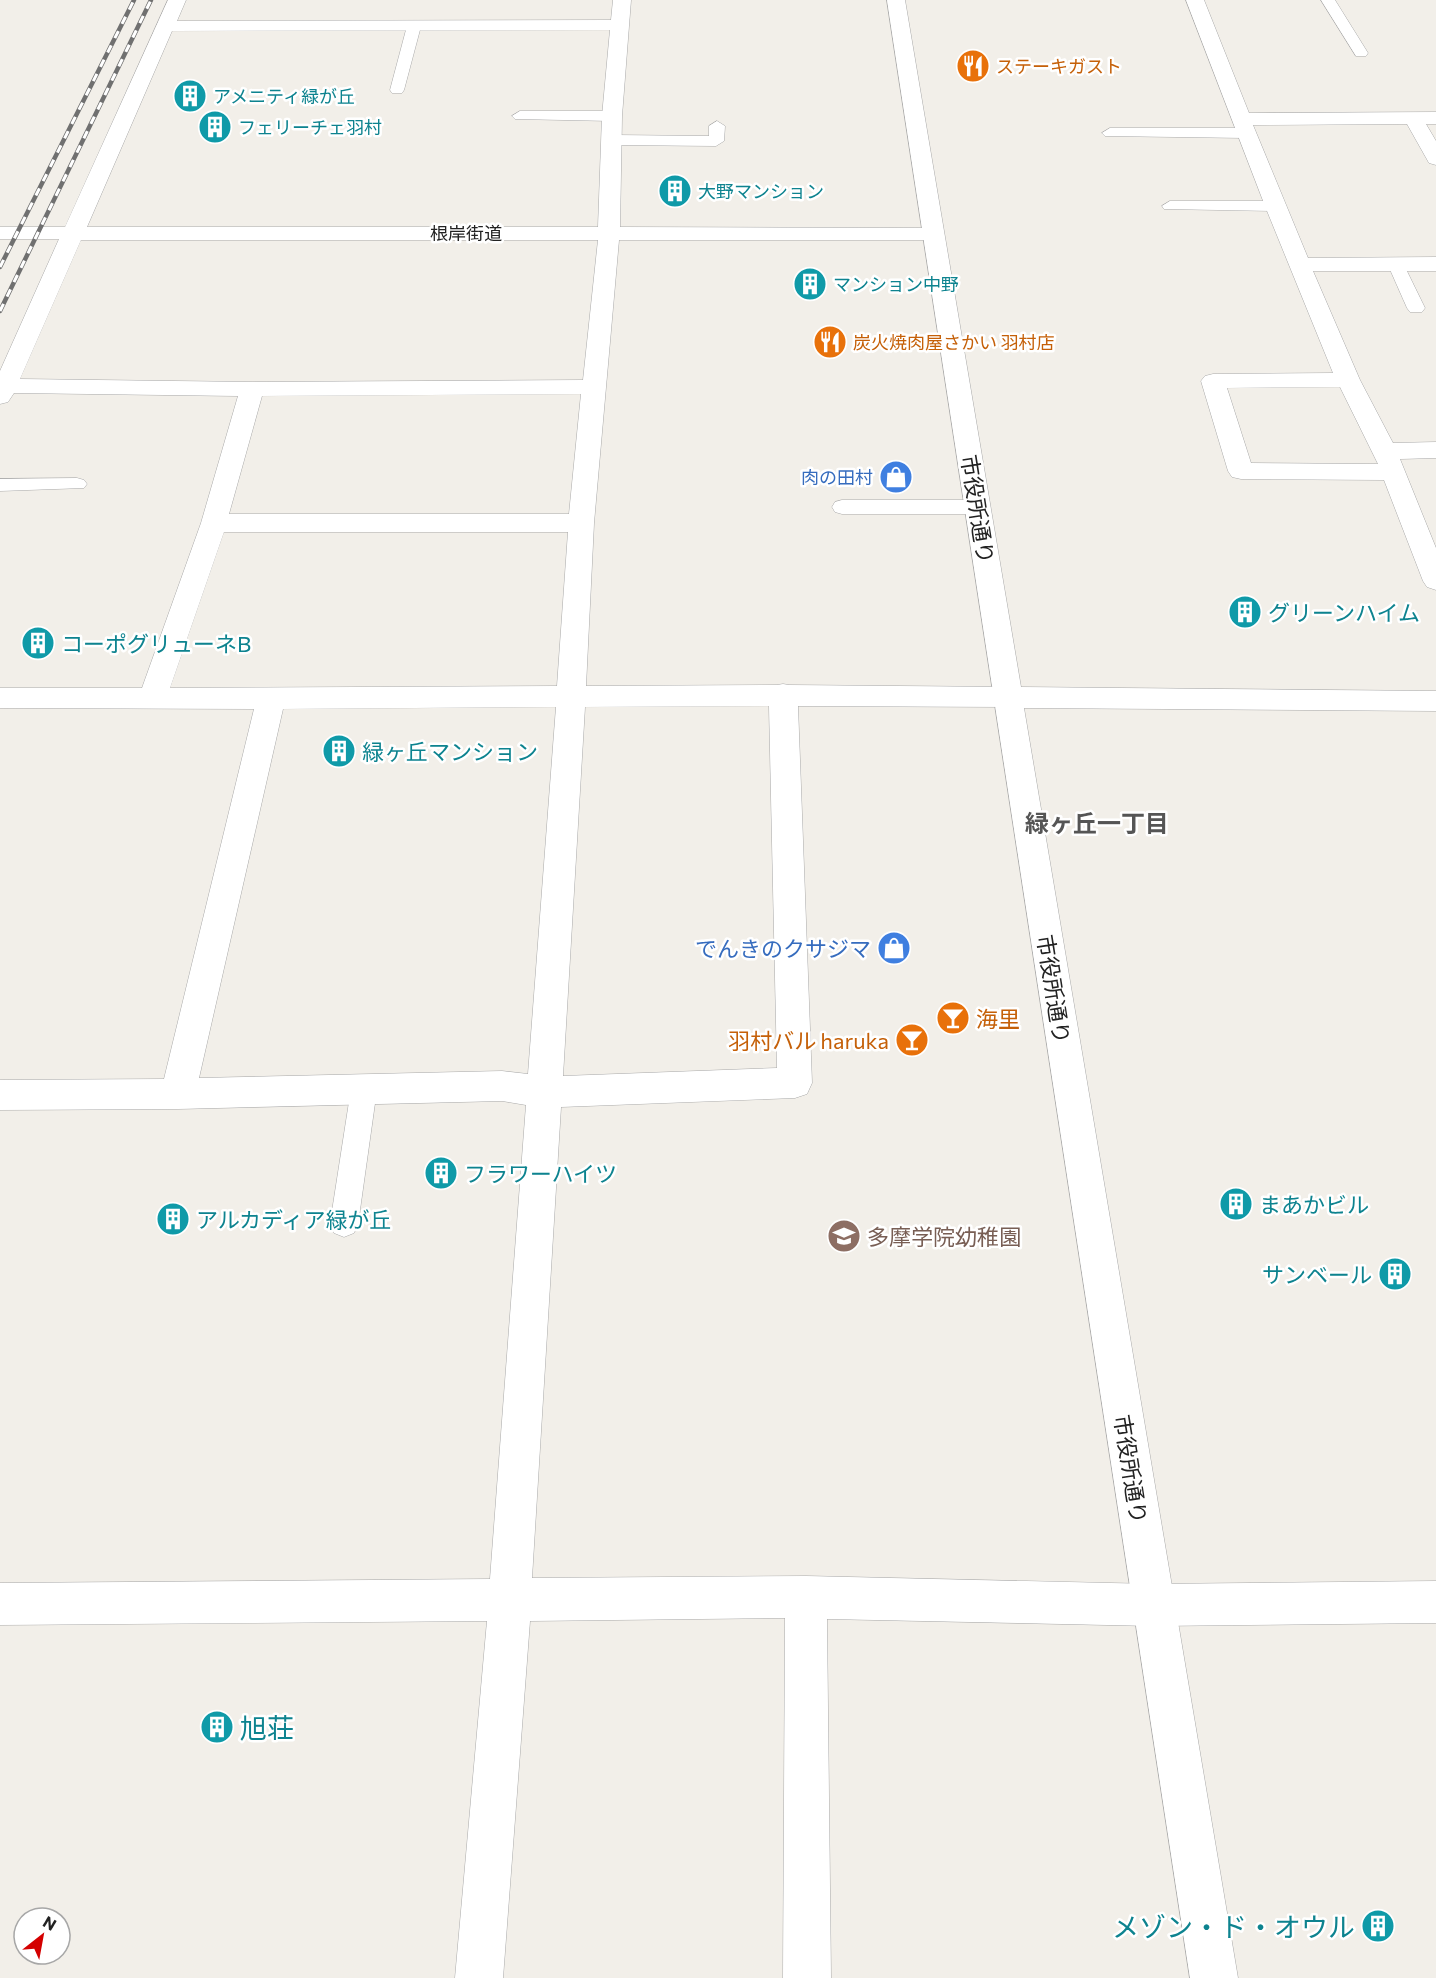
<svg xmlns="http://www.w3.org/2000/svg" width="1436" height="1978" font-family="Commissioner,'Noto Sans JP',sans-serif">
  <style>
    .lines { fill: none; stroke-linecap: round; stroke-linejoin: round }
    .service-casing { stroke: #a9a9a9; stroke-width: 1 }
    .minor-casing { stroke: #a9a9a9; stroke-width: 1 }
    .tertiary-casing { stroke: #a9a9a9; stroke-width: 1 }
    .service { fill: #fff; fill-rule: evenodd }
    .minor { fill: #fff; fill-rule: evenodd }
    .tertiary { fill: #fff; fill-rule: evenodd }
    .rail-casing { stroke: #707070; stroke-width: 4.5 }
    .rail { stroke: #fff; stroke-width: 3; stroke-dasharray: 8; stroke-linecap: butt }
    .labels { text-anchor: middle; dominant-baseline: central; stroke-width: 5; stroke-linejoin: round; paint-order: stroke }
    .far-food-label { font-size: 18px; fill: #c56008; stroke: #fff; text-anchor: start }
    .far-culture-label { font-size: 18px; fill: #0d838f; stroke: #fff; text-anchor: start }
    .far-street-label { font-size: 18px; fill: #222; stroke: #fff }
    .far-shop-label { font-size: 18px; fill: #366cbe; stroke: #fff; text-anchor: end }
    .street-label { font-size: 22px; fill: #222; stroke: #fff }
    .culture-label { font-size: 22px; fill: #0d838f; stroke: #fff; text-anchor: start }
    .shop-label { font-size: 22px; fill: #366cbe; stroke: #fff; text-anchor: end }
    .food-label { font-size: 22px; fill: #c56008; stroke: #fff; text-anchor: start }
    .education-label { font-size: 22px; fill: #785e54; stroke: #fff; text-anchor: start }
    .neighbourhood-label { font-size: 24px; font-weight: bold; fill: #555; stroke: #fff }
    .near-culture-label { font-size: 27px; fill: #0d838f; stroke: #fff; text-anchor: start }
  </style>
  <rect width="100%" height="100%" fill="#f2efe9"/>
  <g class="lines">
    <g class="service-casing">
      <g id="service">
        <polygon points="1321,0 1335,0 1368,53 1366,56 1356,56"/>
        <polygon points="414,22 421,26 404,90 402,93 392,93 390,90 407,26"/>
        <polygon points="520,111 612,111 620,116 612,121 515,119 512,116"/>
        <polygon points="717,121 725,126 724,141 716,146 613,145 605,140 613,135 709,136 709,126"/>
        <polygon points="1110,128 1246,128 1254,133 1246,138 1105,136 1102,133"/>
        <polygon points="1170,201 1275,201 1283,206 1275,211 1164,209 1162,206"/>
        <polygon points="1396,260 1402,261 1404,265 1425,308 1422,312 1410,312 1407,308 1388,265 1390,261"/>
        <polygon points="77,478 84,480 87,484 84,488 0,491 0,479"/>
        <polygon points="842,500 977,500 984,502 987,507 984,512 977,514 842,514 835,512 832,507 835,502"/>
        <polygon points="364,1077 373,1081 377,1089 358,1224 354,1233 344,1237 334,1233 330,1224 351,1089 355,1081"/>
      </g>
    </g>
    <g class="minor-casing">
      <g id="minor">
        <path d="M 168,0 L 186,0 L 177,21 L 611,20 L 613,0 L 631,0 L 622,116 L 620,227 L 933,228 L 941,229 L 944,234 L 941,239 L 933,240 L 619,240 L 594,523 L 586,686 L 777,685 L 783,684 L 789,685 L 1009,687 L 1019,690 L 1023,697 L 1019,704 L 1009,707 L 798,706 L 812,1083 L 807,1094 L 795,1098 L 561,1107 L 532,1578 L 806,1576 L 1153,1584 L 1436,1581 L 1436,1623 L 1153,1626 L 827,1619 L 831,1978 L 783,1978 L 785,1618 L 530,1621 L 503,1978 L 455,1978 L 487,1621 L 0,1625 L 0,1583 L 490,1579 L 526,1105 L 502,1101 L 178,1109 L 0,1110 L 0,1080 L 164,1079 L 254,709 L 0,708 L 0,688 L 142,688 L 201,523 L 238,396 L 14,393 L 8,402 L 0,404 L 0,371 L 59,239 L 0,239 L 0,227 L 65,227 ZM 610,30 L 602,116 L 598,227 L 87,227 L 172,31 ZM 81,240 L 598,240 L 583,380 L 252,382 L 20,379 ZM 581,394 L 569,514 L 229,514 L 262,396 ZM 224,532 L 568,532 L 557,686 L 170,688 ZM 769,706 L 777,1068 L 563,1076 L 585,707 ZM 556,707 L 528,1074 L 502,1071 L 199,1078 L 283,709 Z"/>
        <path d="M 1186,0 L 1204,0 L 1249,113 L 1436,112 L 1436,124 L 1426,124 L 1436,141 L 1436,165 L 1429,163 L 1407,124 L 1253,125 L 1308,258 L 1436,257 L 1436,271 L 1313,271 L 1360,380 L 1393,443 L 1436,442 L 1436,458 L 1400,459 L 1436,548 L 1436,590 L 1427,587 L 1423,581 L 1384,480 L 1241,479 L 1232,477 L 1228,471 L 1201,381 L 1205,376 L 1213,374 L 1333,373 L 1265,206 ZM 1340,387 L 1378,464 L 1251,463 L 1227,388 Z"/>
      </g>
    </g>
    <g class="tertiary-casing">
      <polygon id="tertiary" points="887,0 905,0 1021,687 1436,691 1436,711 1024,708 1238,1978 1190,1978"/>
    </g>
    <use href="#service" class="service"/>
    <use href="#minor" class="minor"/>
    <use href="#tertiary" class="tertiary"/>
    <g class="rail-casing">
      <g id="rail">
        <polyline points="0,267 134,0"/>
        <polyline points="0,311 151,0"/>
      </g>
    </g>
    <use href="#rail" class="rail"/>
  </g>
  <defs>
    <g id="restaurant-disc" transform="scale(1.725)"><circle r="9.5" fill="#e8710a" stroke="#fff"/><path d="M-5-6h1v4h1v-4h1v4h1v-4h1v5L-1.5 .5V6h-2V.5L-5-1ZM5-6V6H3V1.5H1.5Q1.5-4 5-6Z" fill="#fff"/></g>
    <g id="building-disc" transform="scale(1.725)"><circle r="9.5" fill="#0f9aa8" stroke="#fff"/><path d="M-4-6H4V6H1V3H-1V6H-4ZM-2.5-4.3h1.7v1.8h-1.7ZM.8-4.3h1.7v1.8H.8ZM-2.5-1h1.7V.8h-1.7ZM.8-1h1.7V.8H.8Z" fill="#fff"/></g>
    <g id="shop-disc" transform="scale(1.725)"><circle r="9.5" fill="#3f7fe0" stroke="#fff"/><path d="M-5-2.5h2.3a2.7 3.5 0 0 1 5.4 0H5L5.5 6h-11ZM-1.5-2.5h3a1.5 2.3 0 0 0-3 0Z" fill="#fff"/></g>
    <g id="bar-disc" transform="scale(1.725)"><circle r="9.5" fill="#e8710a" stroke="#fff"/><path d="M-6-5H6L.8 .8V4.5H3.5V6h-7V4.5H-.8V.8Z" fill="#fff"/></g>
    <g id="school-disc" transform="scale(1.725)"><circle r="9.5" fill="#8d6e63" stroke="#fff"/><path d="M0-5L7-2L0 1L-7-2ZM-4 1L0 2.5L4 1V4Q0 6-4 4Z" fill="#fff"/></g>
  </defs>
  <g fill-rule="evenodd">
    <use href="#restaurant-disc" x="973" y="66"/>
    <use href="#building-disc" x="190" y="96"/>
    <use href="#building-disc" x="215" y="127"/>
    <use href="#building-disc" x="675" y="191"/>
    <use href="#building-disc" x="810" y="284"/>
    <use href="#restaurant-disc" x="830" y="342"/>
    <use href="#shop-disc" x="896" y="477"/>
    <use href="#building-disc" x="1245" y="612"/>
    <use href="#building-disc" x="38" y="643"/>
    <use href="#building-disc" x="339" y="751"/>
    <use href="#shop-disc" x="894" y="948"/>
    <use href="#bar-disc" x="953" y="1018"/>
    <use href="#bar-disc" x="912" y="1040"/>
    <use href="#building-disc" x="441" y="1173"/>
    <use href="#building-disc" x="1236" y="1204"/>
    <use href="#building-disc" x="173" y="1219"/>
    <use href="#school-disc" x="844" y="1236"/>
    <use href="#building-disc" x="1395" y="1274"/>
    <use href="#building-disc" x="217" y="1727"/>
    <use href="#building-disc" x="1378" y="1926"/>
  </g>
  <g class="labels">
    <g class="far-food-label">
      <text x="996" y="66">ステーキガスト</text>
      <text x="853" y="342">炭火焼肉屋さかい 羽村店</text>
    </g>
    <g class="far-culture-label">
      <text x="213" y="96">アメニティ緑が丘</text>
      <text x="238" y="127">フェリーチェ羽村</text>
      <text x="698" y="191">大野マンション</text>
      <text x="833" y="284">マンション中野</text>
    </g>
    <g class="far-street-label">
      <text x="466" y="233">根岸街道</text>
    </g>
    <g class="far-shop-label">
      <text x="873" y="477">肉の田村</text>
    </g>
    <g class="street-label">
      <text transform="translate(978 509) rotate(81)">市役所通り</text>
      <text transform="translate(1054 989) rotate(81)">市役所通り</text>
      <text transform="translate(1131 1469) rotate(81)">市役所通り</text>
    </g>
    <g class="culture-label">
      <text x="1268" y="612">グリーンハイム</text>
      <text x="61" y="643">コーポグリューネB</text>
      <text x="362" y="751">緑ヶ丘マンション</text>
      <text x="464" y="1173">フラワーハイツ</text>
      <text x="1259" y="1204">まあかビル</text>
      <text x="196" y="1219">アルカディア緑が丘</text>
      <text x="1372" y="1274" text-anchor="end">サンベール</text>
    </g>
    <g class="shop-label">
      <text x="871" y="948">でんきのクサジマ</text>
    </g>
    <g class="food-label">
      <text x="976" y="1018">海里</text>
      <text x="889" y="1040" text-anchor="end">羽村バル haruka</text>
    </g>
    <g class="education-label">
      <text x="867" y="1236">多摩学院幼稚園</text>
    </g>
    <g class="neighbourhood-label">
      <text x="1097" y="822">緑ヶ丘一丁目</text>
    </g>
    <g class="near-culture-label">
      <text x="240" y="1727">旭荘</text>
      <text x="1355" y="1926" text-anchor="end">メゾン・ド・オウル</text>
    </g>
  </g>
  <g transform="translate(42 1936) rotate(31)"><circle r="28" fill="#ffffff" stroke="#a7a7a7" stroke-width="1.5"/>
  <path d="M0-4.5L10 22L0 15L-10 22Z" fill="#d40000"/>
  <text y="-9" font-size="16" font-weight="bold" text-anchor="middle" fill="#222222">N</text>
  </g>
</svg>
